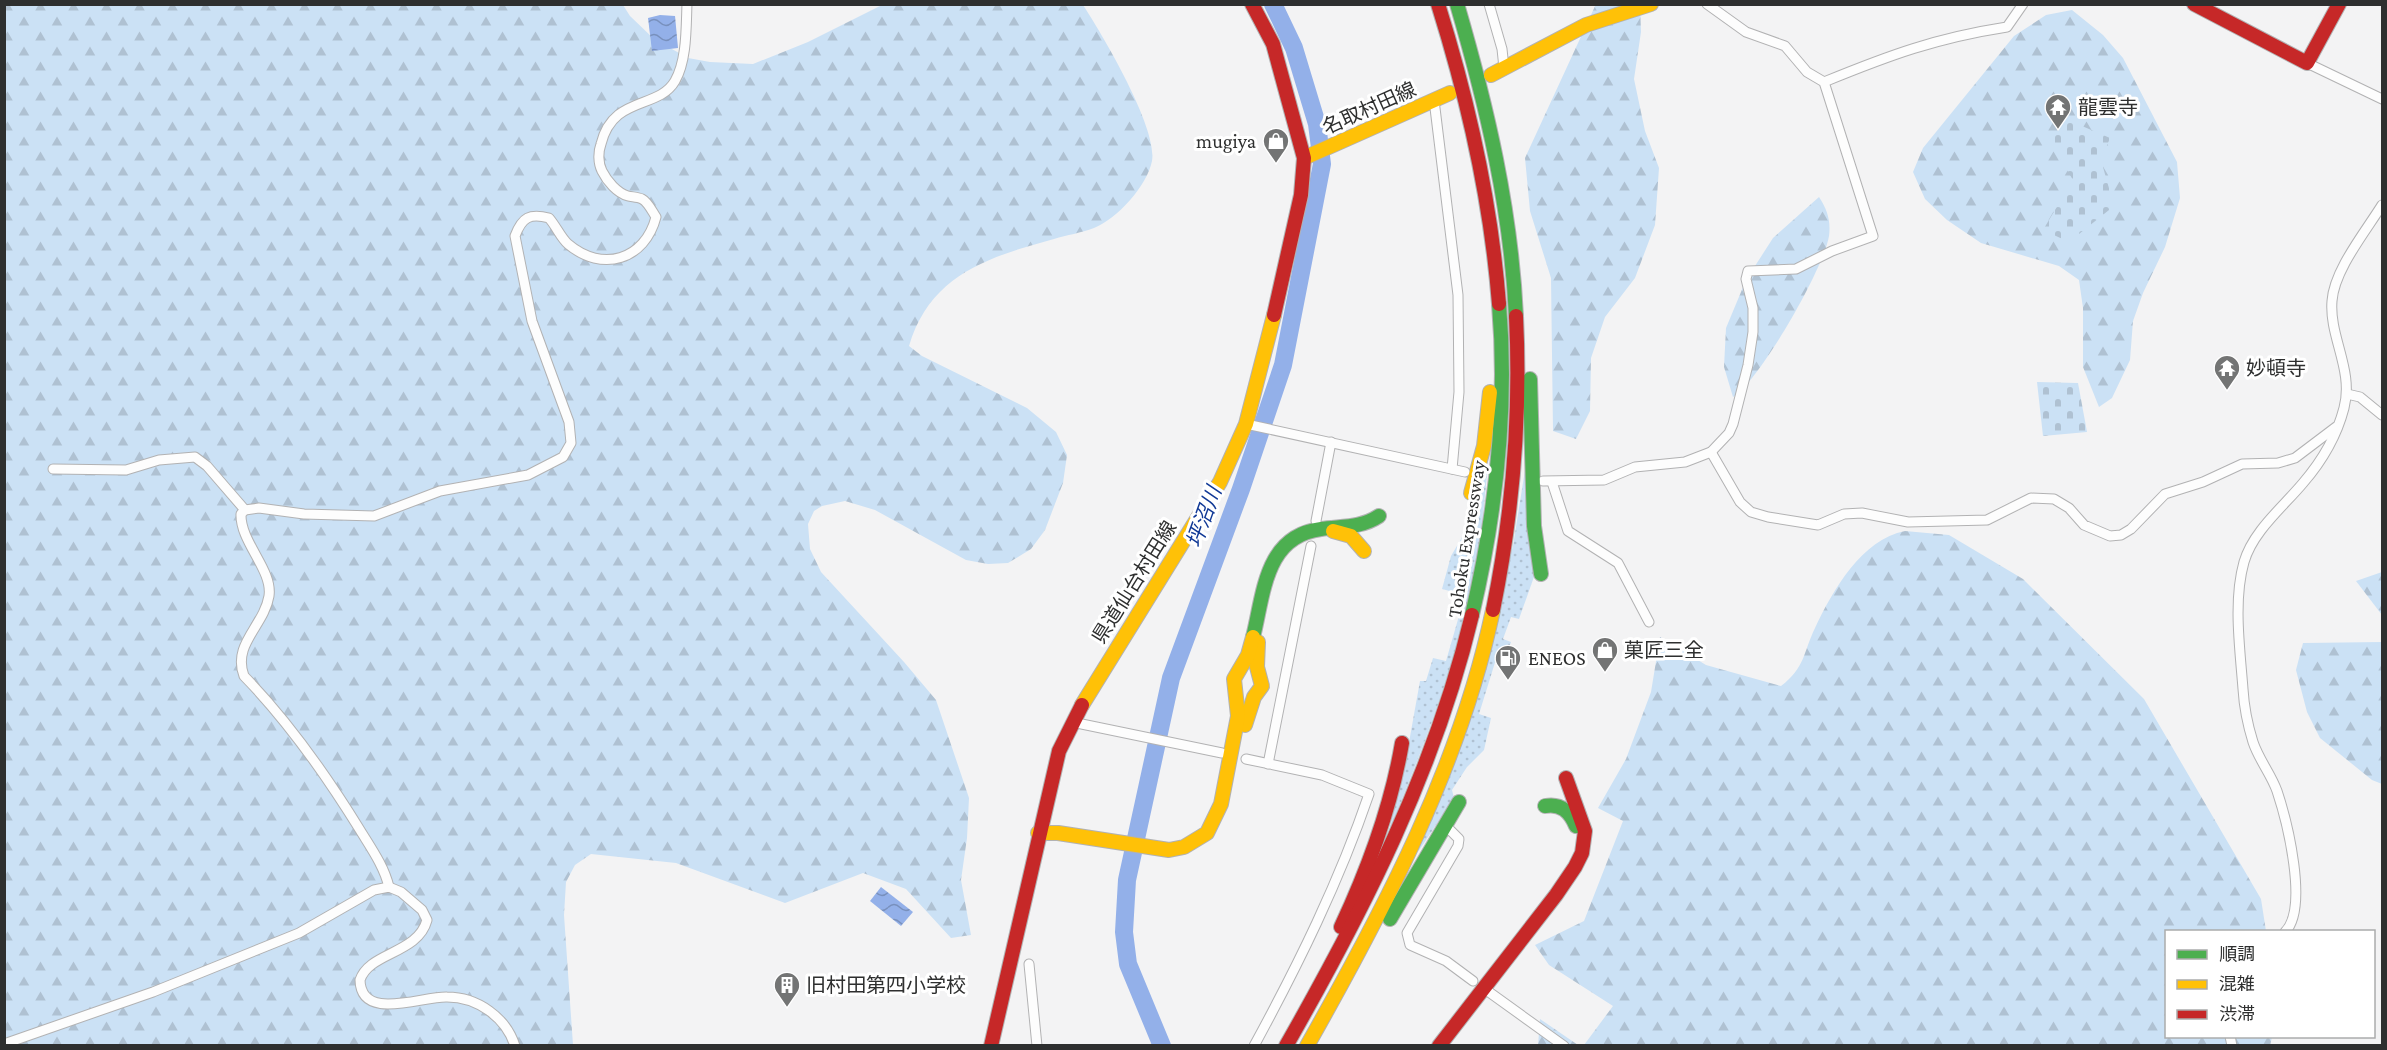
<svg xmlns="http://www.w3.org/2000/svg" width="2387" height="1050" font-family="'Crimson Pro','Noto Sans JP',serif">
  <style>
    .grass { fill: url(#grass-dots) }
    .forest { fill: url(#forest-firs) }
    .cemetery { fill: url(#cemetery-stones) }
    .water { fill: url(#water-waves) }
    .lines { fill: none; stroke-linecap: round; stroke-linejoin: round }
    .river { stroke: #93b0e9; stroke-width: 18 }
    .street-casing { stroke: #b2b2b3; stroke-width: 11 }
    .fast-casing { stroke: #b2b2b3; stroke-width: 16 }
    .slow-casing { stroke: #b2b2b3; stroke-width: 16 }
    .jam-casing { stroke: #b2b2b3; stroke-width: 16 }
    .street { stroke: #fdfdfd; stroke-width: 9 }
    .fast { stroke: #4caf50; stroke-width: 14 }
    .slow { stroke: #ffc107; stroke-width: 14 }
    .jam { stroke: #c62828; stroke-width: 14 }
    .labels { text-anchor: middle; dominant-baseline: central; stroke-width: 6; stroke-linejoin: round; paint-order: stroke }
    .poi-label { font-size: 20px; fill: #2e2f2f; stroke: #fff; text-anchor: start }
    .street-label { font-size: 20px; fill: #2e2f2f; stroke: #fff }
    .water-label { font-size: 21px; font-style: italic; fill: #113996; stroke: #fff }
  </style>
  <defs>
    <pattern id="grass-dots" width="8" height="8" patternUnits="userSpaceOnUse" patternTransform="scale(1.5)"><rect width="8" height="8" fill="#cbe1f5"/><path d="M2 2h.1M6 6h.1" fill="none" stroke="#afc1d2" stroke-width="1.8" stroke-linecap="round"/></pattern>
    <pattern id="forest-firs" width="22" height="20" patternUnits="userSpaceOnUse" patternTransform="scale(1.5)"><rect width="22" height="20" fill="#cbe1f5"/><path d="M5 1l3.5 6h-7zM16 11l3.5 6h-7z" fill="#afc1d2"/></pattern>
    <pattern id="cemetery-stones" width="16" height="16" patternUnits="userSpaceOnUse" patternTransform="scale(1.5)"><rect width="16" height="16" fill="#cbe1f5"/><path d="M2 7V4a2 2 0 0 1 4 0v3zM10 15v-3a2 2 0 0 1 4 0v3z" fill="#afc1d2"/></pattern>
    <pattern id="water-waves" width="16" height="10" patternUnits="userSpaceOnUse" patternTransform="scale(1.5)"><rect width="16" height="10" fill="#93b0e9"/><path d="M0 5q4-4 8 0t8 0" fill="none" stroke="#7890bd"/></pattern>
  </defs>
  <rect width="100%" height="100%" fill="#f3f3f4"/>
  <g class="grass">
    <path d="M 1488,464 C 1485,497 1482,532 1476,565 C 1459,657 1425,744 1389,831 L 1406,759 L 1420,681 L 1426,681 L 1433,658 L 1446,661 L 1461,609 L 1458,608 L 1461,594 L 1442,589 L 1451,556 L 1464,534 L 1466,520 Z"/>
    <polygon points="1525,470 1535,574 1519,619 1511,617 1503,639 1511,642 1505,658 1497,656 1479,714 1491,718 1484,750 1467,767 1452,790 1454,798 1418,852 1513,546"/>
  </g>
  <g class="forest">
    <polygon points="1596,4 1640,5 1641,32 1634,79 1645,131 1659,168 1655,225 1635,278 1605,317 1591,358 1590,411 1576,439 1553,431 1551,278 1530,211 1525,158"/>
    <path d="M 5,5 L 623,5 L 630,16 L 654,39 L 688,58 L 710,62 L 753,64 L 808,42 L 882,5 L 1083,5 C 1102,34 1158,128 1152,161 C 1147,186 1117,219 1094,228 C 1081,233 1067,235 1054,239 C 988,257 930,275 909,346 L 922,356 L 1027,408 L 1056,432 L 1067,455 L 1063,483 L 1045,530 L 1031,549 L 1008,563 L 988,564 L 966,560 L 875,510 L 845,501 L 822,506 L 814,511 L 808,524 L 810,549 L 821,572 L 904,662 L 936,700 L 969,798 L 967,838 L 961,880 L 971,935 L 951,938 L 906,889 L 863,873 L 785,903 L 676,863 L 591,854 L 575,865 L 566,882 L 564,915 L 573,1045 L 5,1046 Z"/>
    <polygon points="2072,10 2103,35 2123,58 2177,162 2180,198 2165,247 2143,293 2133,321 2130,360 2112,398 2099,407 2083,367 2083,308 2079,280 2059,266 1981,243 1947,220 1925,199 1913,172 1923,148 2014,36 2046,15"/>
    <path d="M 1819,197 C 1827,209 1831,221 1829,236 C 1824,268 1760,380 1733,397 L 1724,367 L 1726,328 L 1746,280 L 1773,238 Z"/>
    <path d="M 1905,531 L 1949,535 L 2023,579 L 2144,699 L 2261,899 L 2266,931 L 2166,932 L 2166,1036 L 2272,1037 L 2270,1046 L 1584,1045 L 1613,1006 L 1549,965 L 1535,945 L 1584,921 L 1623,821 L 1598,808 L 1626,759 L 1651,692 L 1660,637 L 1706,665 L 1781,686 C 1805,668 1803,653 1815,628 C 1833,590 1862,539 1905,531 Z"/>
    <polygon points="2382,572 2382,615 2356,581"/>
    <polygon points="2382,642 2382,784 2372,780 2320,738 2307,712 2296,670 2303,643"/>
    <polygon points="1540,1019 1578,1045 1538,1046"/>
  </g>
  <g class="cemetery">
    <polygon points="2068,120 2110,138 2101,160 2114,206 2069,242 2043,230 2073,180 2050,142"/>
    <polygon points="2037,382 2078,383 2087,432 2043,436"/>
  </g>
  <g class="water">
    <polygon points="660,15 675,16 678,48 652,51 648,18"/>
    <polygon points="881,887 913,912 901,926 870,901"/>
  </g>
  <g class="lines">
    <polyline class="river" points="1162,1046 1128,964 1124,932 1127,880 1171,678 1241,489 1283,365 1322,164 1317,124 1294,48 1273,4"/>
    <g class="street-casing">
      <g id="street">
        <polyline points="1489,4 1502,49 1504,68"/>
        <polyline points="2307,63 2382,99"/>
        <path d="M 1824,82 C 1890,55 1936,38 2007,27 L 2023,4"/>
        <polyline points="1434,100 1458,295 1459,392 1452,469"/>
        <polyline points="2347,394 2360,397 2382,415"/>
        <polyline points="1246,424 1465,472"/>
        <polyline points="1711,452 1740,502 1751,512 1768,517 1818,525 1844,514 1862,513 1908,522 1987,520 2031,498 2054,499 2069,508 2084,525 2110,536 2121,535 2131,529 2165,494 2203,482 2242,464 2278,463 2295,458 2336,427"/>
        <polyline points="53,469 126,470 159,460 195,457 207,466 245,510"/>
        <polyline points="1543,481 1604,480 1635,467 1685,462 1711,452 1729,433 1733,424 1748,365 1753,332 1753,308 1746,279 1748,271 1796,269 1832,251 1873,236 1824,82 1807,72 1785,46 1746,32 1707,4"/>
        <polyline points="1552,482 1568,531 1618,563 1649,622"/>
        <polyline points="1316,521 1331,442"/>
        <polyline points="1072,722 1222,753"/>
        <path d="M 1246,759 L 1322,775 L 1369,794 C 1339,882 1298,965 1254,1046"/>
        <polyline points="1268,764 1311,546"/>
        <polyline points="1450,830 1459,839 1458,846 1407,933 1410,945 1446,961 1473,981"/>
        <path d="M 389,887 C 384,866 371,848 360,830 C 326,775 289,722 244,676 C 232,644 264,626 269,596 C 273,570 240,542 241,514 L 245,510 L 259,508 L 304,514 L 374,516 L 440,491 L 528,475 L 563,457 L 571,443 L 569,422 L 532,321 L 515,236 C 522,217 530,213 549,218 C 556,226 561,238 568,244 C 602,273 645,260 656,217 C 652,211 648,202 642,199 C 638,197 632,197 628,196 C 617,193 607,181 602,171 C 598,163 598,152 601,144 C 613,95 658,110 675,81 C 687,60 686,28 687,4"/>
        <path d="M 2285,932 C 2309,908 2287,821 2277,791 C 2271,774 2259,760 2253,742 C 2248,726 2244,706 2243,689 C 2240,649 2233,601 2244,562 C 2253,531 2283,507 2303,483 C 2322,461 2337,435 2344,408 C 2354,370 2329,337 2332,301 C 2334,270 2366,231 2382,205"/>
        <polyline points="1029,964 1037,1046"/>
        <polyline points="1489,992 1564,1046"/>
        <polyline points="2230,1036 2232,1046"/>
        <path d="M 4,1044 L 153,992 L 299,933 L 374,890 L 389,887 L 401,892 L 422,910 L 427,920 C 418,954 369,952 360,980 C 361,1022 422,996 447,997 C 477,997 506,1017 515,1046"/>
      </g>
    </g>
    <g class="fast-casing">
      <g id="fast">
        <path d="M 1457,4 C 1487,107 1511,209 1516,316"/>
        <polyline points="1530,379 1534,526 1541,574"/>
        <path d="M 1472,615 C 1496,513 1508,409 1499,304"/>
        <path d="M 1253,637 C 1264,593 1265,536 1321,529 C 1342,526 1361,528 1379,516"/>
        <path d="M 1545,806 C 1561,803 1570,812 1576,826"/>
        <polyline points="1390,919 1459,802"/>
      </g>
    </g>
    <g class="slow-casing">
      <g id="slow">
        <polyline points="1491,75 1586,25 1651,4"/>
        <polyline points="1304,158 1450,93"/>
        <polyline points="1471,493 1484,446 1490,392"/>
        <polyline points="1333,531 1351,536 1364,551"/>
        <polyline points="1082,705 1220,482 1246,424 1274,315"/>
        <polyline points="1245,725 1254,697 1262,686 1257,667 1258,642"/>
        <polyline points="1038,833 1058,833 1169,850 1184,847 1207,833 1221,804 1238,716 1234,679 1248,655 1253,637"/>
        <path d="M 1307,1046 C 1385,908 1460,766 1493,610"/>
      </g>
    </g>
    <g class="jam-casing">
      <g id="jam">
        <polyline points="1252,4 1273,44 1304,158 1301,195 1274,315"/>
        <path d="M 1438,4 C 1469,103 1491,201 1499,304"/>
        <polyline points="2194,4 2307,63 2339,4"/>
        <path d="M 1493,610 C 1513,512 1521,415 1516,316"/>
        <path d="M 1341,927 C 1369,867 1391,808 1402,743"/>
        <polyline points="991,1046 1059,751 1082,705"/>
        <path d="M 1286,1046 C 1364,909 1435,770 1472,615"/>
        <polyline points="1439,1046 1556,895 1575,867 1582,853 1585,831 1566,778"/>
      </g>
    </g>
    <use href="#street" class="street"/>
    <use href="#fast" class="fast"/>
    <use href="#slow" class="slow"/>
    <use href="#jam" class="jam"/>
  </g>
  <defs>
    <g id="temple-pin" transform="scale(1.35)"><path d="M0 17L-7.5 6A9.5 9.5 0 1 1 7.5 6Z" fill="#737474" stroke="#fff"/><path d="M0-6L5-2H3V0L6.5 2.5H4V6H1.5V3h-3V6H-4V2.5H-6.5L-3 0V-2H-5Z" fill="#fff"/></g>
    <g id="shop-pin" transform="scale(1.35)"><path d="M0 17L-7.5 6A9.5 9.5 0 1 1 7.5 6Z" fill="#737474" stroke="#fff"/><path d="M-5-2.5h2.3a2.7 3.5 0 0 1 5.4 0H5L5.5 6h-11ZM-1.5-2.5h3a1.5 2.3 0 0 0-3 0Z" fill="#fff"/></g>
    <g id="fuel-pin" transform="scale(1.35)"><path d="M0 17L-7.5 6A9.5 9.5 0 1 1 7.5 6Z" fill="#737474" stroke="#fff"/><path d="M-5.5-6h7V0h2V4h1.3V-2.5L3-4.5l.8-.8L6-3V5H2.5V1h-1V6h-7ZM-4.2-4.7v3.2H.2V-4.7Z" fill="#fff"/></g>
    <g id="building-pin" transform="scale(1.35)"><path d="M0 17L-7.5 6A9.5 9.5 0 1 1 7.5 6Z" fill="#737474" stroke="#fff"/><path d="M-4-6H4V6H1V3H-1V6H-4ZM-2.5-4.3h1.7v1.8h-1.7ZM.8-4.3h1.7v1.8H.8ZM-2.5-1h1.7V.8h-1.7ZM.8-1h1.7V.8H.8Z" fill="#fff"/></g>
  </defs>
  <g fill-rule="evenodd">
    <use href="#temple-pin" x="2058" y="107"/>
    <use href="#shop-pin" x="1276" y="141"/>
    <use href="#temple-pin" x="2227" y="368"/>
    <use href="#shop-pin" x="1605" y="650"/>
    <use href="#fuel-pin" x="1508" y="658"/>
    <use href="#building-pin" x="787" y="985"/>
  </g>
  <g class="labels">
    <g class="poi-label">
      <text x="2078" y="107">龍雲寺</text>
      <text x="1256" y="141" text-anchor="end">mugiya</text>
      <text x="2246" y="368">妙頓寺</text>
      <text x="1624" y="650">菓匠三全</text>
      <text x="1528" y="658">ENEOS</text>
      <text x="806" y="985">旧村田第四小学校</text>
    </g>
    <g class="street-label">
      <text transform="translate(1369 108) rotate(-24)">名取村田線</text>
      <text transform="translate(1466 539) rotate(-81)">Tohoku Expressway</text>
      <text transform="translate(1134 582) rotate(-58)">県道仙台村田線</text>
    </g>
    <g class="water-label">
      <text transform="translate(1204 517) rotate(-70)">坪沼川</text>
    </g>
  </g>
  <rect width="2387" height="1050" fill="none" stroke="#2e2f2f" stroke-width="12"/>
  <rect x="2165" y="930" width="210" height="108" fill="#ffffff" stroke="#abacac" stroke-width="1.5"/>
  <rect x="2177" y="950" width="30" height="9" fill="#4caf50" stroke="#abacac" stroke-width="1.5"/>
  <text x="2219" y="960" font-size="18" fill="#2e2f2f">順調</text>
  <rect x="2177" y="980" width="30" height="9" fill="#ffc107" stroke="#abacac" stroke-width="1.5"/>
  <text x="2219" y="990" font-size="18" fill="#2e2f2f">混雑</text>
  <rect x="2177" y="1010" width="30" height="9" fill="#c62828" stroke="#abacac" stroke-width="1.5"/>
  <text x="2219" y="1020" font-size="18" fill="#2e2f2f">渋滞</text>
</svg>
